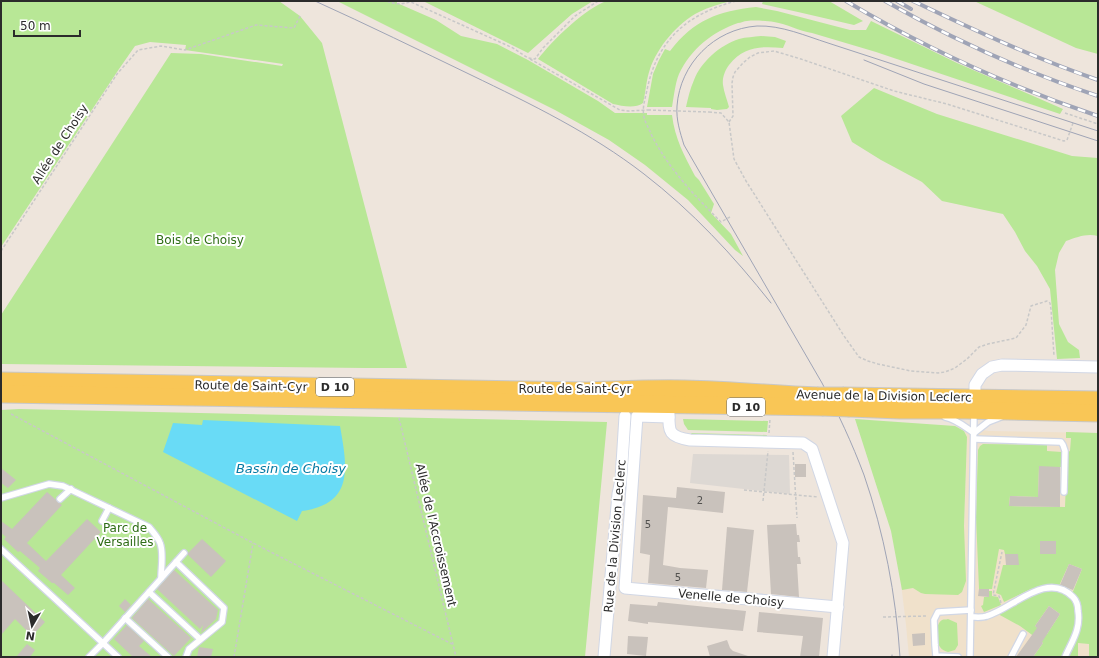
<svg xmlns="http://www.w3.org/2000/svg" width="1099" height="658" font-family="'DejaVu Sans',sans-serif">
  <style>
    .education { fill: #f0e1cb }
    .green { fill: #b8e796; fill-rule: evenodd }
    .plaza { fill: #ddd8d3 }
    .water { fill: #69dbf6 }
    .building { fill: #c9c2bc }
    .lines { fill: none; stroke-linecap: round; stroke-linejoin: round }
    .lane-casing { stroke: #d1d7e5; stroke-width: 8 }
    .street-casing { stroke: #d1d7e5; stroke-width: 13 }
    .primary-casing { stroke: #c8c8c8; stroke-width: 19 }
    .path { stroke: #c8c8c8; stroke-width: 1.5; stroke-dasharray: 3 2; stroke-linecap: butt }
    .lane { stroke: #fff; stroke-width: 5.5 }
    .street { stroke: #fff; stroke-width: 11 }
    .primary { stroke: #f9c656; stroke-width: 17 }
    .tram { stroke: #9fa4b6; stroke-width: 1 }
    .rail-casing { stroke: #9fa4b6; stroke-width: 4 }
    .rail { stroke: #fff; stroke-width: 2.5; stroke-dasharray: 8; stroke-linecap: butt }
    .primary-bridge-casing { stroke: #c8c8c8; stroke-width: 19; stroke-linecap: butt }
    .path-bridge { stroke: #c8c8c8; stroke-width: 1.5; stroke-dasharray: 3 2; stroke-linecap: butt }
    .primary-bridge { stroke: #f9c656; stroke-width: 17 }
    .labels { text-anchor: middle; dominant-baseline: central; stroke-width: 4; stroke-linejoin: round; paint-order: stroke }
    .number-label { font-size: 10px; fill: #52514f }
    .shield { fill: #fff; stroke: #6b6b6b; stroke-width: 1 }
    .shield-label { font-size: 11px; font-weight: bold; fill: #2b2b2b }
    .street-label { font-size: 12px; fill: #2b2b2b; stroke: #fff }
    .park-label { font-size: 12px; fill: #2f6d16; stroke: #fff }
    .water-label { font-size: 13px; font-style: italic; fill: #067aa4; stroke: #fff }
  </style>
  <rect width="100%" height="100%" fill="#eee5dc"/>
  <polygon class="education" points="955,426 989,431 1098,433 1098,657 909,657 906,625 901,583 964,526 967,437 964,431"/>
  <g class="green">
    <polygon points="1,1 279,1 300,16 322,43 407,368 365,368 1,364 1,315 171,53 201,54 282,66 283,64 185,50 186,45 150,42 135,46 119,69 1,247"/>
    <path d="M 337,1 L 397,1 L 397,3 L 436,20 L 461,36 L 497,44 L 528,60 L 598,101 L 615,113 L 647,113 L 647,115 L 672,115 C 675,139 684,155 695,176 L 699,180 L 714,204 L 711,213 L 731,234 L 743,256 L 735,250 L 688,200 L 645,165 L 609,140 L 555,110 Z"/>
    <polygon points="423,1 593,1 572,14 528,53"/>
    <path d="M 607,1 L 731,1 C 720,4 709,7 699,12 C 678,22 657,48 650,69 C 646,80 646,92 643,103 C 635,109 622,106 613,104 L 538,59 C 552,41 585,8 607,1 Z"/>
    <polygon points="763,1 829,1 863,21 854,25 798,12 762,4"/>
    <polygon points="974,1 1098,1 1098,54 1076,48"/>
    <path d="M 756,7 L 777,11 L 850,30 L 866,30 L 871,21 L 957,63 L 1063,109 L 1060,114 L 876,52 L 812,33 C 799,31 787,24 774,22 C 766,21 755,20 747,21 C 744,21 741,23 738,23 C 712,32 691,49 679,74 C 675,84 674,96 672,107 L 647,107 L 653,74 L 659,60 L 665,49 L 670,51 C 694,20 718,11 756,7 Z"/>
    <path d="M 761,36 L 775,37 L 786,41 L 783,48 C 762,46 744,46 729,65 C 725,70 722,78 723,85 C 724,92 727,100 729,107 L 727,109 L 717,110 L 711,109 L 711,108 L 686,107 C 688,98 690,89 694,80 C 701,62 720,45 739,39 C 746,37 754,37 761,36 Z"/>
    <path d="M 874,88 L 937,114 L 1072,156 L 1098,158 L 1098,236 C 1087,233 1077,237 1066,241 L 1059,253 L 1055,270 L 1059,324 L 1068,342 L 1079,350 L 1080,358 L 1057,359 L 1050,289 L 1037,266 L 1025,251 L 1015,232 L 1003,214 L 942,201 L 922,182 L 881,160 L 852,142 L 841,116 Z"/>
    <polygon points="19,409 607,422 585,657 1,657 1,410"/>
    <polygon points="683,419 768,421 767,432 688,430 684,424"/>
    <polygon points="855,419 955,426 964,431 967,437 964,526 966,581 962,592 958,595 925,594 921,593 913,588 902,590 891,531"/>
    <path d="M 1066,432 L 1098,433 L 1098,657 L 1089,657 L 1089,644 L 1078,643 L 1078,657 L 1067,657 C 1072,648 1078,638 1080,628 C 1082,619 1080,609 1079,600 L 1072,594 L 1082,569 L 1069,564 L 1059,586 L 1049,585 L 1031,589 L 1004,602 L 1001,595 L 996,593 L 1003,565 L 1018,565 L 1018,554 L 1005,554 L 1004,550 L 999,549 L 992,589 L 979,589 L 976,517 L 978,450 L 980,446 L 983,444 L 1047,445 L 1047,451 L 1062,452 L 1061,467 L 1039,467 L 1038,497 L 1010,496 L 1009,506 L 1065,507 L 1067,455 L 1068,452 L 1070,451 L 1071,438 L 1066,438 ZM 1040,541 L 1056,541 L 1056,554 L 1040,554 Z"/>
    <polygon points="691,433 767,435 766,438 693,436"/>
    <polygon points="989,591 992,591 992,596 998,597 1001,605 984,612 981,606 983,605 984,597 989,597"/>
    <path d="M 1044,591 L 1056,591 L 1068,594 L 1074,602 L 1076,624 L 1073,636 L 1062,657 L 1033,657 L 1043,643 L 1020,626 L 998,614 L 1020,602 ZM 1049,606 L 1060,614 L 1047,634 L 1035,626 Z"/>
    <path d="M 948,619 L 957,623 L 958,645 L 955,650 L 948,652 C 945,651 942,650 940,647 C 936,641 935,624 942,620 C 944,619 946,620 948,619 Z"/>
  </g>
  <polygon class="plaza" points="693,454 789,455 790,494 690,483"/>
  <path class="water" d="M 203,420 L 340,426 C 347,466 355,504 302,511 L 297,521 L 163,452 L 173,423 L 202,425 Z"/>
  <g class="building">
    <rect x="795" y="464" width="11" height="13"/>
    <polygon points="1039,466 1060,467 1060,507 1009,506 1010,496 1038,497"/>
    <polygon points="1,468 16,480 8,488 1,483"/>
    <polygon points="677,487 725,492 723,513 668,507 663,565 680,568 708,570 706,588 648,583 650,555 640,553 643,495 676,498"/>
    <polygon points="47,492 62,505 27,543 46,561 87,519 101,532 61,575 75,588 68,595 54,583 52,583 38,571 40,568 20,551 18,552 4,539 6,537 1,533 1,521 12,529"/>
    <polygon points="796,524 797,535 799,535 800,542 797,542 798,557 800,557 801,564 797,564 799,597 771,594 767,525"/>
    <polygon points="727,527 754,530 747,592 722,590"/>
    <polygon points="202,539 226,561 211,577 188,555 188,553"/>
    <rect x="1040" y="541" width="16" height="13"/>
    <polygon points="1005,554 1018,554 1019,565 1006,565"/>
    <polygon points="1069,564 1082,569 1073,590 1060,585"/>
    <polygon points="174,570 218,610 216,619 201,633 203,625 200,629 157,589"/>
    <polygon points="1,580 45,622 32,636 15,619 1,635"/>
    <polygon points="979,589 989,589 989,597 978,596"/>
    <polygon points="125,599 131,605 125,612 119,606"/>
    <polygon points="148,599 191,638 174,656 132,618"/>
    <polygon points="658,602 746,611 743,631 648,622 648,624 628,621 630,604 657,606"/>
    <polygon points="1049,606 1060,614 1042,642 1043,643 1033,657 1016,657 1037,628 1035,626"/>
    <polygon points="759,612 823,618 819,657 800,657 803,636 757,632"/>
    <polygon points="127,625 144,641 139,646 152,657 133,657 114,639"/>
    <polygon points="925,633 925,645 913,646 912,634"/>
    <polygon points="628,636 648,637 646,656 627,654"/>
    <polygon points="727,640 730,648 733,651 748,656 748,657 710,657 707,646"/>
    <polygon points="27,644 35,650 30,657 16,657"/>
    <polygon points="199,647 213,649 211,657 197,657"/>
  </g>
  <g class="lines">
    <g class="lane-casing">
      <g id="lane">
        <path d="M 945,417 C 956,419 965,427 974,433 L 988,422 L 1001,417"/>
        <polyline points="974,439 1061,442 1063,445 1065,451 1064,492"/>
        <path d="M 1,498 L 49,484 L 63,486 L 149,527 C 153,532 158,537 160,543 C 164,553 161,567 161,578"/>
        <polyline points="60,499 71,489"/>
        <polyline points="102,521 109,508"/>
        <polyline points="1,549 118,657"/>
        <polyline points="176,562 224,608 222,622 189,649 186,657"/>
        <polyline points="149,592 200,639"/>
        <path d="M 971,617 C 976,617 982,618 987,616 C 1012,609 1047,570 1073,597 C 1077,601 1078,605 1078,611 C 1081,629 1072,641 1065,657"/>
        <polyline points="125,618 168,657"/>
        <polyline points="89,657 103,643 184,553"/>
        <polyline points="958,657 936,656 935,645 934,620 938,612 971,610"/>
        <polyline points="970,657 974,411"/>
        <polyline points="1011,657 1023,634"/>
      </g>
    </g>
    <g class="street-casing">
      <g id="street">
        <polyline points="975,404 975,385 982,374 992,367 1002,365 1098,367"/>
        <path d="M 669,411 C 669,431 667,436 690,440 L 803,443 L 812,449 L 843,543 L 833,657"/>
        <polyline points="669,417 637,416 625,588 838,607"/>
        <polyline points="604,657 618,494 621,480 625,416"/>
      </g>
    </g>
    <g class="primary-casing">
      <g id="primary">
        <path d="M 1,381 L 587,391 C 620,390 653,388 685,389 C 729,390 773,394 817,396"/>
        <polyline points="1,394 822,407"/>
        <polyline points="844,396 1098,400"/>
        <polyline points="850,408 900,410 965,410 1098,413"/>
      </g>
    </g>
    <g class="path">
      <path d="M 387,1 C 396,5 402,4 411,2 L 513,48 L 528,58 L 535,59 L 543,48 L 575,16 L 598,1"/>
      <polyline points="757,1 761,1"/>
      <polyline points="530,59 620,110 628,111 648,110"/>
      <polyline points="709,112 721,113 729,122 734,159 746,181 844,336 859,357 868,361 878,364 911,371 938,373 945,372 955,368 967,359 979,347 988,344 1016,338 1026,325 1031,306 1047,301 1050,303 1051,309 1054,356"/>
      <polyline points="1065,113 1098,124"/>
      <polyline points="729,122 733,116 732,83 733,77 735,72 743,63 750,57 758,53 774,51 801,59 894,91 947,104 1064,141 1067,140 1073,123"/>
      <path d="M 730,217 L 721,222 C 694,195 668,168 651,134 C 649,128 645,123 644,117 C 642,108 645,99 647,90 C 657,40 687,14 736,1"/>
      <polyline points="1,251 117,74 138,50 161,46 185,50 256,25 294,28 300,16"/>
      <polyline points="11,414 253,543 452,644"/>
      <polyline points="399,418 456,657"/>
      <polyline points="769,433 770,419"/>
      <polyline points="793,452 797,518"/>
      <polyline points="744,490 818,497"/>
      <polyline points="763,501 768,451"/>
      <polyline points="1001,603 999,596 993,595 1002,552"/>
      <polyline points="883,617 927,616"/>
      <polyline points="234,657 253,543"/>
    </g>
    <use href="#lane" class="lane"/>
    <use href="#street" class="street"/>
    <use href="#primary" class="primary"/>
    <g class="tram">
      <path d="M 315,1 C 368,25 419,50 471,75 C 531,104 591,133 644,174 C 692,211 733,255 771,303"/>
      <polyline points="864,60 924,84 1098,141"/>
      <polyline points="892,655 892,657"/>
      <path d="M 900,657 C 896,595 884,533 864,475 C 852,443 838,413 822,383 L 684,145 C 680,132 676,120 677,106 C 680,64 714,29 757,26 C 781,25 806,36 828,43 L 1098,131"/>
    </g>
    <g class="rail-casing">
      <g id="rail">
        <path d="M 846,1 C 925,48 1011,87 1098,116"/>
        <path d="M 885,1 C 952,39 1025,72 1098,96"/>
        <polyline points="897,1 911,9"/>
        <path d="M 913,1 C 974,30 1034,58 1098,80"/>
      </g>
    </g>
    <use href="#rail" class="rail"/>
    <g class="primary-bridge-casing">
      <g id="primary-bridge">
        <polyline points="817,396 844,396"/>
        <polyline points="822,407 850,408"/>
      </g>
    </g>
    <polyline class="path-bridge" points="648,110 709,112"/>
    <use href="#primary-bridge" class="primary-bridge"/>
  </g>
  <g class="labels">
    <g class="number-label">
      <text x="700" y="500">2</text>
      <text x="648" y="524">5</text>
      <text x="678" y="577">5</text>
    </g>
    <g class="shield">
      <rect x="316" y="378" width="38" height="18" rx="3"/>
      <rect x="727" y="398" width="38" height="18" rx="3"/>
    </g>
    <g class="shield-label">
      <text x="335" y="387">D 10</text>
      <text x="746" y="407">D 10</text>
    </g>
    <g class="street-label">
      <text transform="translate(60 144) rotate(-57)">Allée de Choisy</text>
      <text transform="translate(251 386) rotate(1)">Route de Saint-Cyr</text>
      <text x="575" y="389">Route de Saint-Cyr</text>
      <text transform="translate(884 396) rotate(1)">Avenue de la Division Leclerc</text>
      <text transform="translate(436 535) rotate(77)">Allée de l'Accroissement</text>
      <text transform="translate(615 536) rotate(-85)">Rue de la Division Leclerc</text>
      <text transform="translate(731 598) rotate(5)">Venelle de Choisy</text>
    </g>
    <g class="park-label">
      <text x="200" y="240">Bois de Choisy</text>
      <text x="125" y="528">Parc de<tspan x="125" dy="14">Versailles</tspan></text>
    </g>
    <g class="water-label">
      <text x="291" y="468">Bassin de Choisy</text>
    </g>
  </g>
  <rect width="1099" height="658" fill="none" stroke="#2b2b2b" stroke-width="4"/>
  <g transform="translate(32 626) rotate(189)" stroke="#ffffff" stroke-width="3" paint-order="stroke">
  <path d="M0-3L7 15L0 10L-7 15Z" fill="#2b2b2b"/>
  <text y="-6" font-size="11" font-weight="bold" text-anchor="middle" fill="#2b2b2b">N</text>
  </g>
  <path d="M14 30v6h66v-6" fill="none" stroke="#2b2b2b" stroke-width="2"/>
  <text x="20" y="30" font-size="12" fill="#2b2b2b" stroke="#ffffff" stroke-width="3" paint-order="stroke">50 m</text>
</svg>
